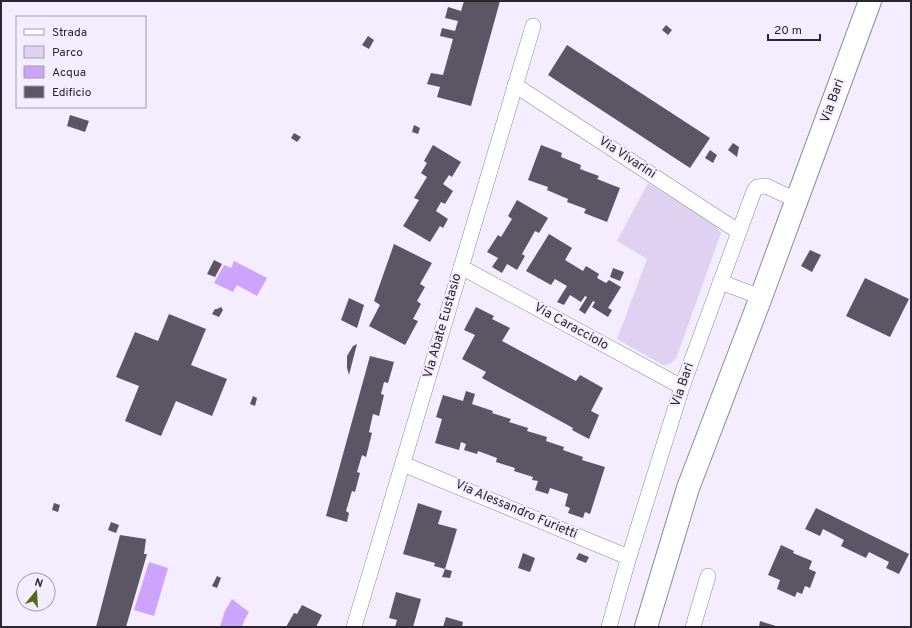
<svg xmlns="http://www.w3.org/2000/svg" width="912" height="628" font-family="Overpass,sans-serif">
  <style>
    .green { fill: #dfd1f2 }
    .water { fill: #cda4fc }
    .building { fill: #5b5564 }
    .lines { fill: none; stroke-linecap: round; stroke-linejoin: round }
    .street-casing { stroke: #8f8898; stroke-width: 16 }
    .secondary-casing { stroke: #8f8898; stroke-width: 24 }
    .street { stroke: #fff; stroke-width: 15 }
    .secondary { stroke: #fff; stroke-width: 22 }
    .labels { text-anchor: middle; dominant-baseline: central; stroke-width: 4; stroke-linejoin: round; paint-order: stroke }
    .street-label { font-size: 13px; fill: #29262d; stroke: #f4ecff }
  </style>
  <rect width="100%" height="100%" fill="#f4ecff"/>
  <path class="green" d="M 648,183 L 715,225 L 721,233 L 720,236 L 677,356 C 673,362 670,365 663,365 L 617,339 L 647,259 L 617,241 Z"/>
  <g class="water">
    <polygon points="234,261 267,278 257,296 237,285 233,292 214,283 224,265 231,268"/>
    <polygon points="149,562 168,568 154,616 134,610"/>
    <polygon points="232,599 249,612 244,621 242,627 220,627 225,611"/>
  </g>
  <g class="building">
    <polygon points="464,1 500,1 471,106 437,97 440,87 427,84 431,73 443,75 453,39 440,36 442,28 455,31 458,21 445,18 448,7 461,11"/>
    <polygon points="666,25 672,30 668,35 662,30"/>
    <polygon points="368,36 374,40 369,49 362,45"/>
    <polygon points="567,45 710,138 690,168 548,75"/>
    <polygon points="70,115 89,121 85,132 67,126"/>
    <polygon points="414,125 420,128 418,134 412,132"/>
    <polygon points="294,133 301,137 297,142 291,138"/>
    <polygon points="733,143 739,147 737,157 728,150"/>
    <polygon points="433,145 461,162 452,177 449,175 443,184 453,191 445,204 441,202 436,211 448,219 443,228 440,226 430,242 403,226 419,200 414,198 427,177 421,173 427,163 424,161"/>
    <polygon points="541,145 562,153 561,157 581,165 580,169 599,176 597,179 620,188 607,222 584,213 586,209 567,202 568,199 547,190 548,187 528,180"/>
    <polygon points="710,150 717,155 713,163 705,158"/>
    <polygon points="517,200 548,218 539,233 535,231 522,254 525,256 517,270 507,264 502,273 492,267 498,258 487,252 498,235 501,237 512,219 508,216"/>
    <polygon points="549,234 572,248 565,260 583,271 586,266 599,274 597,278 606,283 609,280 621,287 608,308 612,310 608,317 592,307 595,302 593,301 585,314 579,310 587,297 585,296 581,302 570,295 564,305 557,302 567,286 555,279 551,285 526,271"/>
    <polygon points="394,244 432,263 420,284 425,287 417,301 421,304 413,319 418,321 405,345 369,326 380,305 374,301"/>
    <polygon points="810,250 821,255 812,272 801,266"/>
    <polygon points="214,260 222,264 215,277 207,274"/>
    <polygon points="613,268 624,272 620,281 610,277"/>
    <polygon points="865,278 909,299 890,337 846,316"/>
    <polygon points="349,298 364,305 357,328 341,320"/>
    <polygon points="221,307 223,310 219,317 212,314 215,309 217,309"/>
    <polygon points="476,307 494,316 492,319 510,328 502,341 576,381 580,375 603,388 591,411 599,415 589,439 572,430 573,428 482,378 486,372 462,359 475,335 464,330"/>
    <polygon points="169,314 206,329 191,365 227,379 212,416 176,401 161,436 125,421 139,386 116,377 135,332 158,341"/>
    <polygon points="357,344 349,375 347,368 347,356 353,346"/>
    <polygon points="370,356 394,362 388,383 384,382 381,394 384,395 379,416 373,414 369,432 372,433 366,457 362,455 357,472 360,473 355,492 352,491 346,511 349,513 347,522 326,516"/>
    <polygon points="466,391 475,394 472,404 493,411 492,413 511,419 509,422 528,428 527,431 547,437 546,441 564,447 563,450 583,457 582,460 605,467 590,514 585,512 583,518 568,513 570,508 565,506 568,494 550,488 548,494 535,490 538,481 532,480 533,477 514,471 515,468 496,462 497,458 478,451 477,454 464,450 466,444 461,442 459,450 435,443 442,419 436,417 443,395 463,401"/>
    <polygon points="253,396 257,398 255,406 250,404"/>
    <polygon points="54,503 60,505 58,512 52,510"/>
    <polygon points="418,503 442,511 438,524 457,529 445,569 452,571 450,578 442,577 445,569 434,566 435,563 403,554"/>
    <polygon points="816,508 909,554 899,574 886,568 889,562 869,552 866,558 841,546 844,540 823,529 820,536 805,529"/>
    <polygon points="111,522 119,525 116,533 108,530"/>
    <polygon points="120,535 146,539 144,554 147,554 126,627 96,627"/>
    <polygon points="781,545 794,551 793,553 812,561 809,569 816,572 810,588 805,586 802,594 797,592 795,597 777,589 780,580 768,575"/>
    <polygon points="523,553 535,558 530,572 518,568"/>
    <polygon points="579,553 589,557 586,563 576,559"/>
    <polygon points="217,576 221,578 217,588 212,586"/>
    <polygon points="396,592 421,599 413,627 395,627 397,620 389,618"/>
    <polygon points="302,605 322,615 316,627 286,627 294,613 297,614"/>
    <polygon points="446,617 463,622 462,627 443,627"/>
    <polygon points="760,621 779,627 759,627"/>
  </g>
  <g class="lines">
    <g class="street-casing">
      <g id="street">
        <polyline points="515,85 739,232"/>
        <polyline points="461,267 682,387"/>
        <polyline points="720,282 761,297"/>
        <polyline points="403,464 628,557"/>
        <polyline points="354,627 533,26"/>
        <polyline points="609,627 628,560 682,387 754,191 757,187 766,186 796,200"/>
        <polyline points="693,627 708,576"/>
      </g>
    </g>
    <g class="secondary-casing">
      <polyline id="secondary" points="646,627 688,488 761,297 870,1"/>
    </g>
    <use href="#street" class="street"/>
    <use href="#secondary" class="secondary"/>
  </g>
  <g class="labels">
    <g class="street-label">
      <text transform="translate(833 101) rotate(-70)">Via Bari</text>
      <text transform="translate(627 158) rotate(33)">Via Vivarini</text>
      <text transform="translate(443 326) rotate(-74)">Via Abate Eustasio</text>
      <text transform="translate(571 327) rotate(29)">Via Caracciolo</text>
      <text transform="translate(683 385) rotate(-71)">Via Bari</text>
      <text transform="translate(516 510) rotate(23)">Via Alessandro Furietti</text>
    </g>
  </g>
  <rect width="912" height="628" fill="none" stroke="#29262d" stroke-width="4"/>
  <rect x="16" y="16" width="130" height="92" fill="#f4ecff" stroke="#a39dab"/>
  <rect x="24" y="29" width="20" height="6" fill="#ffffff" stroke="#a39dab"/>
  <text x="52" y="36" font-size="12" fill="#29262d">Strada</text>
  <rect x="24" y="46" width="20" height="12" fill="#dfd1f2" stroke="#a39dab"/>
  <text x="52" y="56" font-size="12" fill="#29262d">Parco</text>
  <rect x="24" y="66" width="20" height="12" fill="#cda4fc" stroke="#a39dab"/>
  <text x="52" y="76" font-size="12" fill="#29262d">Acqua</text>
  <rect x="24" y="86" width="20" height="12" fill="#5b5564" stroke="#a39dab"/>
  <text x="52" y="96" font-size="12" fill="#29262d">Edificio</text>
  <g transform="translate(36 592) rotate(18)"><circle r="19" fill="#f4ecff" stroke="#a39dab"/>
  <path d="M0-3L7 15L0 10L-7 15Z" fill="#536b1b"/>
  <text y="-6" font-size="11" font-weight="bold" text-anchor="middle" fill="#29262d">N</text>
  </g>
  <path d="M768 34v6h52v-6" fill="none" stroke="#29262d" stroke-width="2"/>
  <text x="774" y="34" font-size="12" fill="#29262d" stroke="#f4ecff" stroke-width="3" paint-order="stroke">20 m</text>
</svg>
